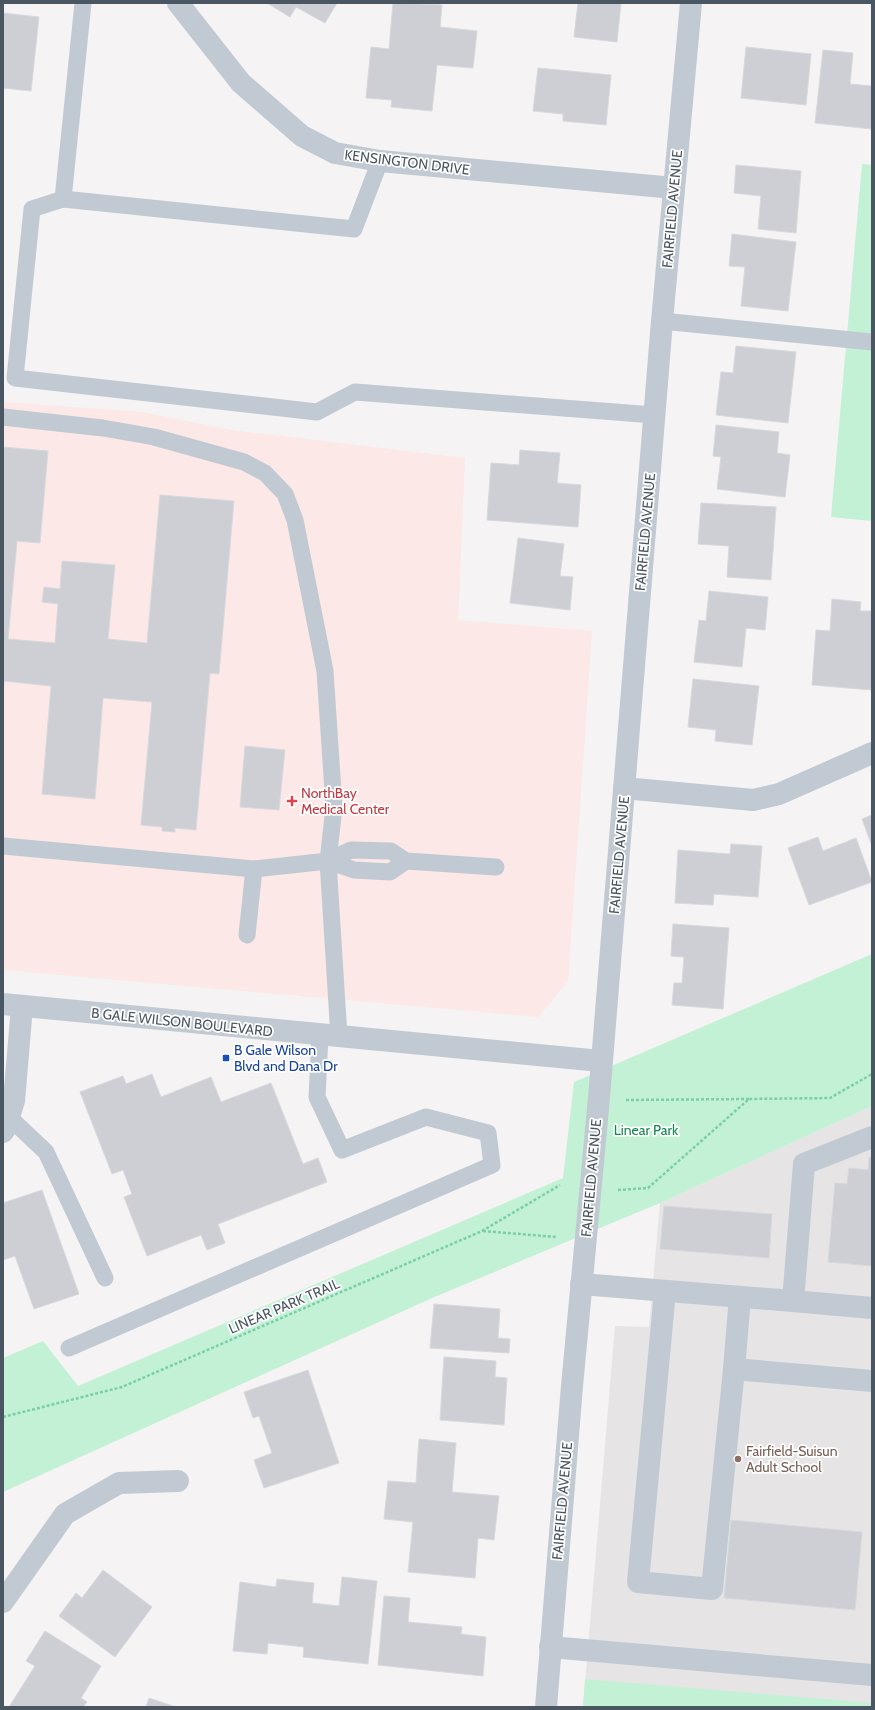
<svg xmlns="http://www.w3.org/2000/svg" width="875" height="1710" font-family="Cabin,sans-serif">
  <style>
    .education { fill: #e6e4e5 }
    .medical { fill: #fce8e6 }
    .green { fill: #c3f1d5 }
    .building { fill: #cdcfd5; stroke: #d7d9de }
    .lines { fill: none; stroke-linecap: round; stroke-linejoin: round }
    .path { stroke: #7ad0a6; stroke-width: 2.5; stroke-dasharray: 3 2; stroke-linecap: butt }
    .lane { stroke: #c1cad2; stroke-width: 17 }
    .street { stroke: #c1cad2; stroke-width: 22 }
    .health-dot { fill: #e0444e; stroke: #fff; stroke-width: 1.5 }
    .transit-dot { fill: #1a4fb4; stroke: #fff; stroke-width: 1.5 }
    .education-dot { fill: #8d6e63; stroke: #fff; stroke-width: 1.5 }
    .labels { text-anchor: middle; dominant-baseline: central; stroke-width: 3.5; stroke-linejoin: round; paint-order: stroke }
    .street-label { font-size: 14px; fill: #4a5661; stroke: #fff }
    .health-label { font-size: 14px; fill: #be3a42; stroke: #fff; text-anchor: start }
    .transit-label { font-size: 14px; fill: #164399; stroke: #fff; text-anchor: start }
    .park-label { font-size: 14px; fill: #17864f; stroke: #fff }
    .education-label { font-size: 14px; fill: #785e54; stroke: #fff; text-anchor: start }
  </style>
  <rect width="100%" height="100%" fill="#f5f3f3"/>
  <polygon class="education" points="872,1106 872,1707 583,1707 615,1326 649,1327 660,1203"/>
  <polygon class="medical" points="3,402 142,412 232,430 465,458 458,620 592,631 568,981 538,1017 3,970"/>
  <g class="green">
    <polygon points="862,164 872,165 872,521 831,517"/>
    <polygon points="872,954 872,1106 660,1203 432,1298 3,1492 3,1358 43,1341 78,1386 563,1178 574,1082"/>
    <polygon points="585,1679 872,1703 872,1707 583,1707"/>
  </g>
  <g class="building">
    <polygon points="267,3 337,3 325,23 296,7 290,17"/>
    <polygon points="393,3 442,5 440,27 477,31 473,68 437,65 432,111 391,107 392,100 366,98 371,47 389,49"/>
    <polygon points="578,3 621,3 617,42 574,37"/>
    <polygon points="3,13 39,17 31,91 3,88"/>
    <polygon points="746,47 811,54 806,105 741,98"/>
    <polygon points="823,50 853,53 850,84 872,86 872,129 815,123"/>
    <polygon points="538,68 611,75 606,125 563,121 563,114 533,111"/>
    <polygon points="736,165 801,171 796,233 758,229 761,196 734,193"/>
    <polygon points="732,234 796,242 788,311 741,306 745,267 729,266"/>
    <polygon points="736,346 796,352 788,423 716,415 721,372 733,373"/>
    <polygon points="716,425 779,432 777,453 790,455 785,497 717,489 721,457 713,456"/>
    <polygon points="3,447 48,451 40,543 17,541 8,639 55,643 58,604 42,602 44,587 60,589 62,561 115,565 108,639 147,643 160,495 234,501 219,674 210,673 196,830 175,828 175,832 162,831 162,827 141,825 152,702 103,698 95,799 42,794 51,686 4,681 3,697"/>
    <polygon points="520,450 560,453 557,483 581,485 578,527 487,520 491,463 519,465"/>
    <polygon points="701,503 776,507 771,580 727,577 729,546 698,544"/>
    <polygon points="518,538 564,544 560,576 573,577 570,610 510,603"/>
    <polygon points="709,591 768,597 765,630 746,628 742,667 694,662 699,620 706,621"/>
    <polygon points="832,599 861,602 860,611 872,611 872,690 812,685 816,630 830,631"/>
    <polygon points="693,679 759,686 752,745 715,741 716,730 688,727"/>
    <polygon points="245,746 285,750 279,810 240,807"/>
    <polygon points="872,815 872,846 862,819"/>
    <polygon points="818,837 823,851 856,838 872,882 809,905 788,848"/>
    <polygon points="731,844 762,846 758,897 714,894 713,905 675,903 678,850 730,854"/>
    <polygon points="673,924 729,928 723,1009 672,1005 674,983 682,983 684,957 671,956"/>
    <polygon points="152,1074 161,1097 211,1077 221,1102 271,1083 303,1164 318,1158 327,1182 218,1224 225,1243 207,1250 201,1235 147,1256 124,1197 132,1194 123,1170 112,1174 80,1092 123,1076 126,1084"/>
    <polygon points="869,1157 872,1157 872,1266 828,1262 835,1183 847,1184 849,1168 868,1170"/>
    <polygon points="42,1190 79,1294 34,1309 15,1256 3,1260 3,1203"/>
    <polygon points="664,1206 772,1214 769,1258 660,1249"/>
    <polygon points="434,1304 500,1309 498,1338 510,1339 509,1353 430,1348"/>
    <polygon points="444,1357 496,1361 495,1377 507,1378 504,1425 440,1420"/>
    <polygon points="308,1370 339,1463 264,1488 254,1460 272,1453 259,1416 253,1418 244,1392"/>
    <polygon points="419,1439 456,1443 452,1492 499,1496 494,1540 478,1538 475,1578 408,1572 413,1522 384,1519 388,1481 416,1483"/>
    <polygon points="731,1520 862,1532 855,1610 724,1598"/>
    <polygon points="103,1570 152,1607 115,1657 59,1616 76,1593 82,1598"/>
    <polygon points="342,1577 377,1581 368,1664 303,1657 304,1647 268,1643 267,1654 233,1651 240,1582 276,1587 277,1579 314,1583 312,1603 339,1606"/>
    <polygon points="384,1596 410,1598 408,1622 462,1627 461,1634 486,1637 483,1676 378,1665"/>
    <polygon points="45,1631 101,1666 81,1698 87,1702 83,1707 9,1707 35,1666 26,1661"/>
    <polygon points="149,1698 176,1707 146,1707"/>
  </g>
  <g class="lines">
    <g class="path">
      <polyline points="626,1100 749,1099"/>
      <polyline points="618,1190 648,1188 749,1099 830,1098 872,1074"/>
      <polyline points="483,1231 556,1237"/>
      <polyline points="3,1417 122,1387 482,1231 560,1185"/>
    </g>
    <g class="lane">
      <polyline points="83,3 63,199 354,229 380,161"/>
      <polyline points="63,199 32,209 15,378 317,412 355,392 654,415"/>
      <polyline points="662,321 872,342"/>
      <polyline points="3,417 103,428 154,437 244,462 265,473 285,494 295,520 325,671 334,807 328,861 339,1037"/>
      <polyline points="3,846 254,869 328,861 351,850 391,851 406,861 496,867"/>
      <polyline points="328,861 354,870 390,872 406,861"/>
      <polyline points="247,935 254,869"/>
      <polyline points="9,1117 46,1152 105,1278"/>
      <polyline points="69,1348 492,1165 488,1133 426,1117 342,1150 317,1097 320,1036"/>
    </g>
    <g class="street">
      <polyline points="178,3 241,83 302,136 335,153 380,161 674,188"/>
      <polyline points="624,788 753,800 779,794 872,753"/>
      <polyline points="3,1004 601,1061"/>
      <polyline points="3,1132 5,1129 14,1101 22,1006"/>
      <polyline points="581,1284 793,1301 804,1164 872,1137"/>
      <polyline points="665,1291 638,1582 712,1589 734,1369"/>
      <polyline points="740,1297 734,1369 872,1381"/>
      <polyline points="793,1301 872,1308"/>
      <polyline points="3,1602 65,1514 119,1483 178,1481"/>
      <polyline points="550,1647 872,1675"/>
      <polyline points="546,1707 572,1386 599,1098 662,321 691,3"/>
    </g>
  </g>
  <path class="health-dot" d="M290 795h4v4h4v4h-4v4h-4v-4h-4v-4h4z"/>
  <rect class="transit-dot" x="222" y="1054" width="8" height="8" rx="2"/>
  <circle class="education-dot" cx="738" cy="1459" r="4"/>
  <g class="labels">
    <g class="street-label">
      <text transform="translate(407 162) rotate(7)">KENSINGTON DRIVE</text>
      <text transform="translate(672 209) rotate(-85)">FAIRFIELD AVENUE</text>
      <text transform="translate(645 532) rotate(-85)">FAIRFIELD AVENUE</text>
      <text transform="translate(619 855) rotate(-85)">FAIRFIELD AVENUE</text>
      <text transform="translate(182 1022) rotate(6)">B GALE WILSON BOULEVARD</text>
      <text transform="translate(591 1178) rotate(-85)">FAIRFIELD AVENUE</text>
      <text transform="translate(284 1306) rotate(-23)">LINEAR PARK TRAIL</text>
      <text transform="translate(562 1501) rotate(-85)">FAIRFIELD AVENUE</text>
    </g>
    <g class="health-label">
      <text x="301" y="793">NorthBay<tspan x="301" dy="16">Medical Center</tspan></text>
    </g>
    <g class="transit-label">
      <text x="234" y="1050">B Gale Wilson<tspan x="234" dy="16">Blvd and Dana Dr</tspan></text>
    </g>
    <g class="park-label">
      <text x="646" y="1130">Linear Park</text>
    </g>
    <g class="education-label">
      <text x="746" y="1451">Fairfield-Suisun<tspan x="746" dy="16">Adult School</tspan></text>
    </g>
  </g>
  <rect width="875" height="1710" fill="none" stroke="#4a5661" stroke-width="8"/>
</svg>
